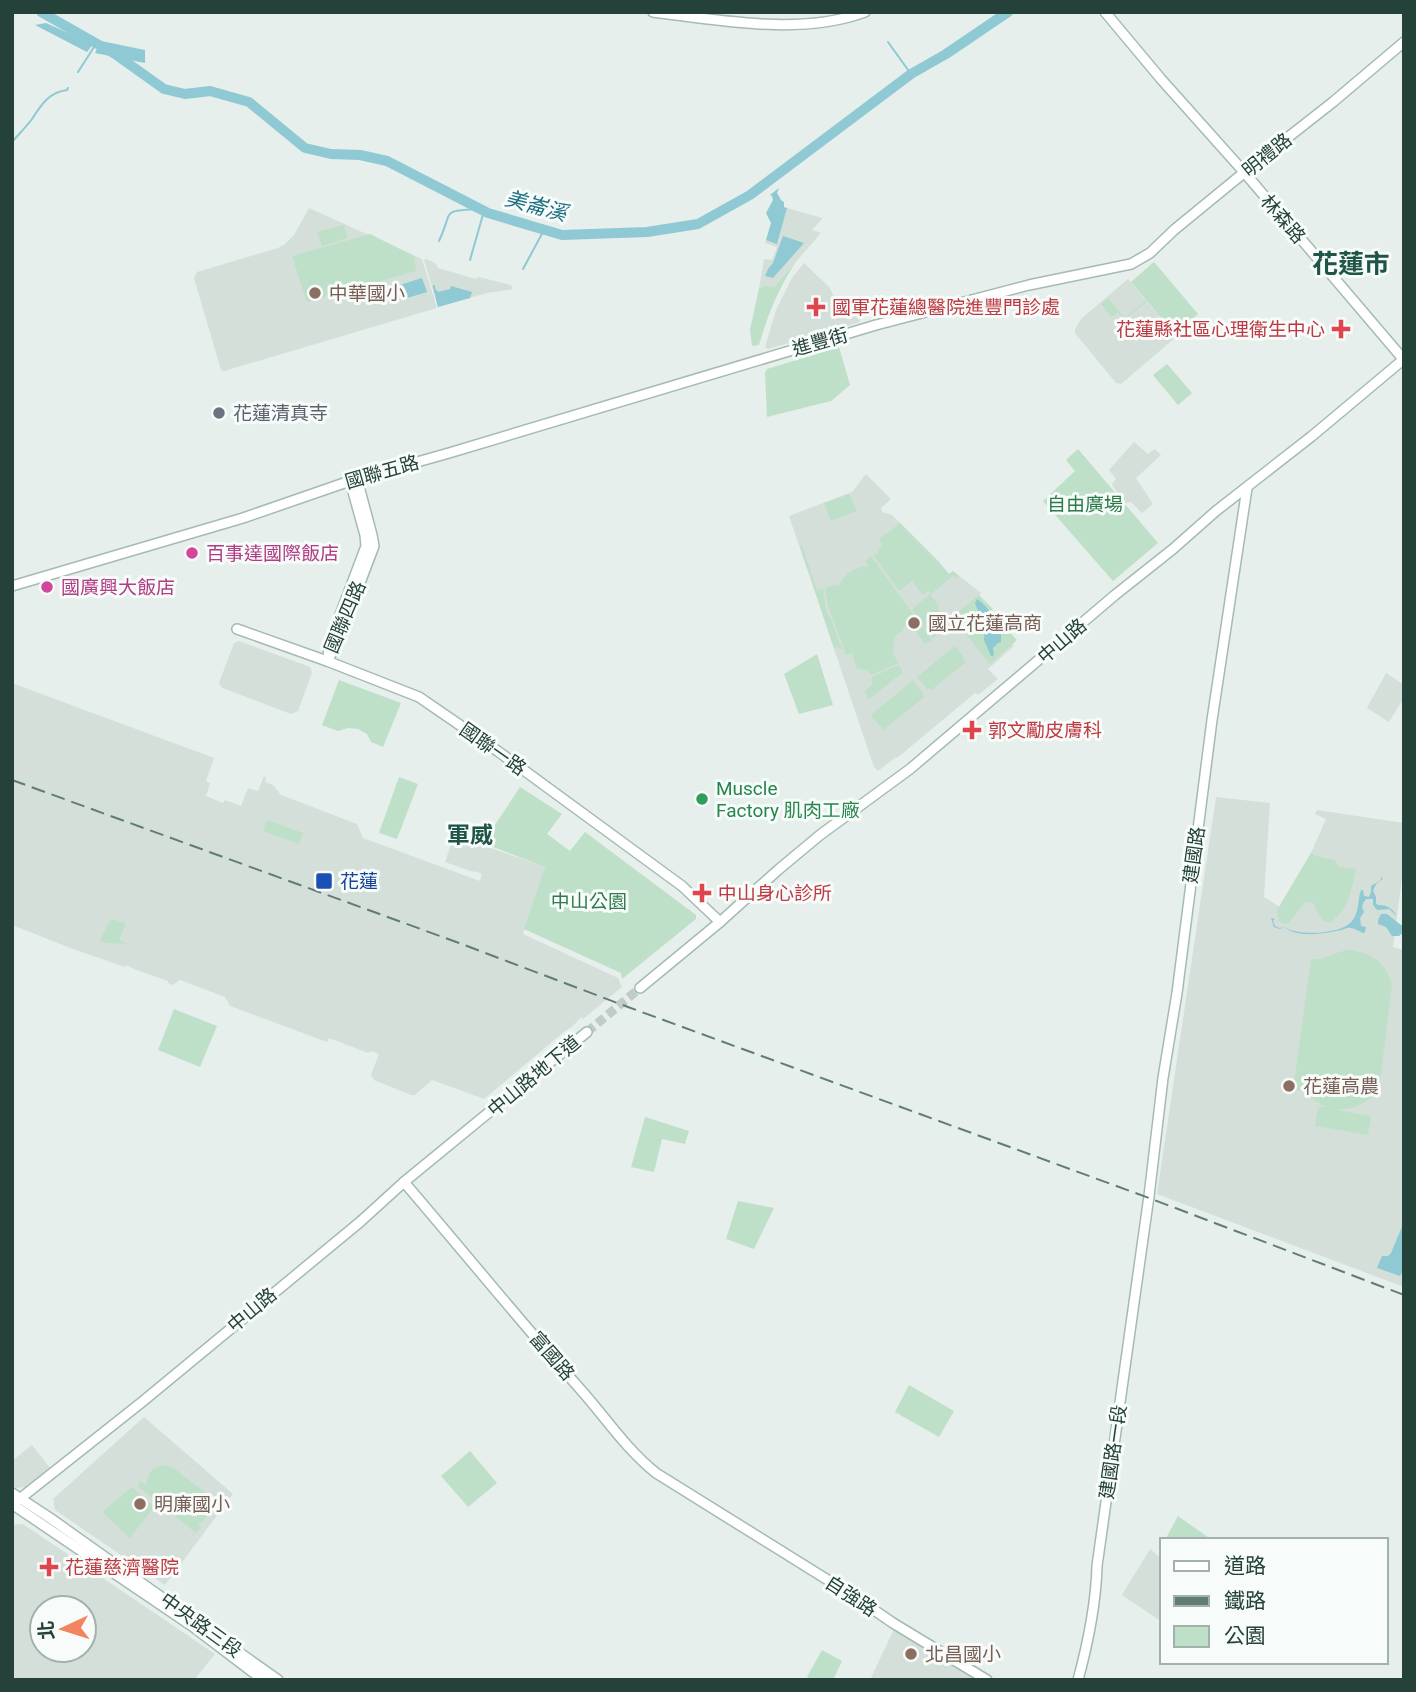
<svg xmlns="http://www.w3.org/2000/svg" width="1416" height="1692" font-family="Roboto,'Noto Sans TC',sans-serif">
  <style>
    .built { fill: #d4dfda; fill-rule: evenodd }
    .green { fill: #bfe0c8 }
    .water { fill: #8ec9d4 }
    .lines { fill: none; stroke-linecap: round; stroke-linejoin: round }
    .stream { stroke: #8ec9d4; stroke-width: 2 }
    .river { stroke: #8ec9d4; stroke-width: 10 }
    .secondary-tunnel { stroke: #bfccc8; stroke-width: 9; stroke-dasharray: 9 4.5; stroke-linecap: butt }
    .secondary-casing { stroke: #a4bbb3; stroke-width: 12 }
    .secondary { stroke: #fff; stroke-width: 9 }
    .rail { stroke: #5f7d75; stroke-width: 2; stroke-dasharray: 14 7; stroke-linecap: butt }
    .education-dot { fill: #8d6e63; stroke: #f7fbf9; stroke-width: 2.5 }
    .health-dot { fill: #e0444e; stroke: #f7fbf9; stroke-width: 2.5 }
    .worship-dot { fill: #6b7280; stroke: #f7fbf9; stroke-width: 2.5 }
    .hotel-dot { fill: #d1479c; stroke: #f7fbf9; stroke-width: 2.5 }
    .leisure-dot { fill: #2e9e5b; stroke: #f7fbf9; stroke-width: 2.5 }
    .transit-dot { fill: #1a4fb4; stroke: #f7fbf9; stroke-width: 2.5 }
    .labels { text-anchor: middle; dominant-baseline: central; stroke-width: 6; stroke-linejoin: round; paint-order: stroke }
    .street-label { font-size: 19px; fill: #24423a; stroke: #f7fbf9 }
    .education-label { font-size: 19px; fill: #785e54; stroke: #f7fbf9; text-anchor: start }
    .health-label { font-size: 19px; fill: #be3a42; stroke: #f7fbf9; text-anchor: start }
    .worship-label { font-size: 19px; fill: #5b616d; stroke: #f7fbf9; text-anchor: start }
    .park-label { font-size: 19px; fill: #2d7a4b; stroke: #f7fbf9 }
    .hotel-label { font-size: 19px; fill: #b23c85; stroke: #f7fbf9; text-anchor: start }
    .leisure-label { font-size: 19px; fill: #27864d; stroke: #f7fbf9; text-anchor: start }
    .transit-label { font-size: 19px; fill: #164399; stroke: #f7fbf9; text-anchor: start }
    .water-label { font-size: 21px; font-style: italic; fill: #1c6f80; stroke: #f7fbf9 }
    .quarter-label { font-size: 23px; font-weight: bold; fill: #1f5548; stroke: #f7fbf9 }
    .district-label { font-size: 26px; font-weight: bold; fill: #1f5548; stroke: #f7fbf9 }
  </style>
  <rect width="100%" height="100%" fill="#e6efeb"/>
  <g class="built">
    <polygon points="309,208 422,259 437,308 224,371 221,370 194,278 197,272 278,248 285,244 294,235"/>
    <polygon points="787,208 823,218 812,230 821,233 774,287 759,288 764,259 772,260 777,247 765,243 766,240 777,243"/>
    <polygon points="427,259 436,264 438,268 476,279 479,277 511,285 513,289 487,293 438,307 424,260"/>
    <polygon points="804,263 829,287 837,303 852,297 860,322 768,349 765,347 776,310 792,278"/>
    <polygon points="1128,279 1176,337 1121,384 1116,383 1075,333 1075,329 1081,319"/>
    <polygon points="1134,442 1148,454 1155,449 1161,455 1136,478 1153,504 1142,513 1131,502 1125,503 1112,485 1116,479 1109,470"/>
    <polygon points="866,474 891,499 881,508 882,512 892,515 938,561 949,574 953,571 981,593 968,610 982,618 1000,622 1011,627 1004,636 1014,646 988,669 998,679 978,695 975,693 897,758 896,757 878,771 874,767 789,516 852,492"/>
    <polygon points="239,641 310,667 312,673 298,711 291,714 222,688 219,683 234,643"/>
    <polygon points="1386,673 1404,685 1404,698 1389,722 1367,708"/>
    <polygon points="12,683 214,758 206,781 210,783 206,796 223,803 225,800 241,806 248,788 258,791 264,776 266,777 265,782 273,785 281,795 357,824 363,838 480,881 482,874 474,871 473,872 445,862 454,835 545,867 523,934 618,978 622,987 583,1019 581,1017 572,1027 565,1031 484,1099 432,1080 415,1095 411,1095 374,1080 371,1075 379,1054 371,1051 368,1053 329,1038 327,1042 230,1006 225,997 180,980 172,985 168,983 168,981 134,969 126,965 125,967 73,949 12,925"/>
    <polygon points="1216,797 1270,803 1264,897 1280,907 1311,853 1326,819 1315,814 1317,810 1404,823 1404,863 1393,947 1404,950 1404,1287 1157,1194"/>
    <polygon points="144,1417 233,1494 165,1585 55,1510 53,1499"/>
    <polygon points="32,1445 50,1468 26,1487 16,1488 12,1485 12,1461"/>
    <path d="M 23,1524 L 215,1654 L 194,1680 L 12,1680 L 12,1525 ZM 42,1608 L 84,1608 L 84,1650 L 42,1650 Z"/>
    <polygon points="1150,1549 1162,1559 1162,1622 1122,1595"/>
    <polygon points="895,1627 981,1680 870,1680"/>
  </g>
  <g class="green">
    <polygon points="344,225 348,238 322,246 317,232"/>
    <polygon points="370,234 414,256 416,271 307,302 292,256"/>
    <polygon points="1154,262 1198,314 1174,334 1147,301 1125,320 1118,312 1112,317 1101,304 1108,298 1124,317 1127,316 1146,300 1131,282"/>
    <path d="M 795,263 C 778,290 768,314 759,345 L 752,346 L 750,330 L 759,288 L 762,288 L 763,286 L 774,287 Z"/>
    <polygon points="839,347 850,385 831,401 767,417 765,373 767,369"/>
    <polygon points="1167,364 1192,393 1178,405 1153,375"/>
    <polygon points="1078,449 1158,543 1113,581 1043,501 1075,471 1066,460"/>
    <polygon points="849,494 857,511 831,521 824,503"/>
    <polygon points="900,523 938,561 949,574 953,571 959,576 957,578 954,575 931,594 928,591 923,595 912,581 899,591 874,556 879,552 878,548 882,547 879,539"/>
    <polygon points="801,543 817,590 823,589 826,610 831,619 842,649 839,649 838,646 834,648 800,546"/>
    <path d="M 871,556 L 932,640 L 925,644 L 908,621 L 902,631 L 894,637 L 893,653 L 898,663 L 872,675 L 867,670 L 857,669 L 852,653 L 846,655 L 828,606 L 825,588 L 837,584 L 838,587 C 844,574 854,567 868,566 L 865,561 Z"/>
    <polygon points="930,594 939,606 937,608 950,625 932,638 912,609"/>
    <polygon points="979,595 993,609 992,613 1017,640 990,664 952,617"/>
    <polygon points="955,646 964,657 963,658 966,662 931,690 929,688 927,689 917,677"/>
    <polygon points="817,654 833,705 799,714 784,674"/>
    <polygon points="899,665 903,672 868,700 865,691 872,685 872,677"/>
    <polygon points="339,680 401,703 383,747 371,742 367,734 358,729 348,728 338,731 322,725"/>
    <polygon points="913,680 923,693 922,694 924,697 883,730 871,715"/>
    <polygon points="399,777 418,784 397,839 379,833"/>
    <polygon points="520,787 562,814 547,834 570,851 585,832 696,915 696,919 622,979 621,973 524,929 545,867 483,843"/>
    <polygon points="267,820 303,833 299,844 263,831"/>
    <path d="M 1311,853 L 1316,856 L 1335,860 L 1339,867 L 1356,869 C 1352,891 1348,909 1330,923 L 1322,920 L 1312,902 L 1304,903 L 1289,923 L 1284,924 L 1279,921 L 1277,910 Z"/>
    <polygon points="111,920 115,920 126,923 119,940 128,944 107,943 100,941 108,923"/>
    <path d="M 1347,950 C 1370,951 1386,962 1392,985 L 1380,1083 C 1372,1103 1356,1109 1337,1110 L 1371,1116 L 1368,1135 L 1315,1126 L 1318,1107 L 1325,1107 L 1301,1091 L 1293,1090 L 1311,959 C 1322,961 1335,952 1347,950 Z"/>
    <polygon points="174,1009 217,1026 200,1067 158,1050"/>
    <polygon points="645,1117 689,1131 685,1144 662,1139 654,1172 631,1167"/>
    <polygon points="738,1201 774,1208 754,1249 726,1239"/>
    <polygon points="909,1385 954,1411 939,1437 895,1412"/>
    <polygon points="470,1451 497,1483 468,1507 441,1476"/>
    <path d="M 165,1465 C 175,1467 181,1474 189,1480 C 194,1485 203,1489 207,1495 C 214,1506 208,1519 198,1524 L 201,1527 L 196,1533 L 137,1486 L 141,1481 L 146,1485 C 148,1474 152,1466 165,1465 Z"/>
    <polygon points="132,1487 154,1507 130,1538 102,1512"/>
    <polygon points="1178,1516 1212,1540 1165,1540"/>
    <polygon points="822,1650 842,1661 833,1680 812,1680 807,1677"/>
  </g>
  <g class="water">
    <polygon points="46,23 93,44 87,52 35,25"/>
    <polygon points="101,41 145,50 145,63 95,53"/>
    <polygon points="779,188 777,193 781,200 784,202 784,207 787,208 777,244 766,240 771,223 766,213 773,200 772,196 770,195"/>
    <polygon points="783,236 804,243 773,278 765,276 768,269 773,263"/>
    <polygon points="422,278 427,292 404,299 400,285"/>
    <polygon points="451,286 472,292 470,298 438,307 434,291 437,290 438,292 450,289"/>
    <path d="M 977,599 C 989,606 992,619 1004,627 L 1001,631 L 1001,642 L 998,643 L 993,648 L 994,654 L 993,656 L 991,656 L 984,640 L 985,628 L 975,603 Z"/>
    <path d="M 1381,877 L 1383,879 L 1377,883 L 1373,890 L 1376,897 L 1376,903 L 1378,905 C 1387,905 1392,908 1397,916 L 1389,909 L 1377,910 L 1373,905 L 1373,899 L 1366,899 C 1362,905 1361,905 1364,912 L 1360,918 L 1361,926 L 1366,927 L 1365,932 L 1363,933 C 1360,931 1355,929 1352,928 C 1346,927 1346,929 1341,930 C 1325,934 1296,938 1284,927 L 1280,929 L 1274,927 L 1271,918 L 1275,919 L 1273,921 L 1275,926 L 1279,928 L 1284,927 C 1296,936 1342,935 1352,921 C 1360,911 1357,901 1361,890 L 1363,890 L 1364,896 L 1369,897 L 1371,892 L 1371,886 L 1381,880 Z"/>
    <polygon points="1381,914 1387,914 1401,925 1404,925 1404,932 1399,936 1392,936 1386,927 1378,924 1378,920"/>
    <polygon points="1404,1222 1404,1269 1400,1276 1377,1268 1382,1256 1388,1256 1391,1253"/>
  </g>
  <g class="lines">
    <g class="stream">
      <polyline points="888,42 911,74"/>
      <polyline points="78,72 96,44"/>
      <path d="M 12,142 C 19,134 26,127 32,119 C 41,105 49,92 67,90 L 68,88"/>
      <path d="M 439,241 C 454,210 439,211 480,209"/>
      <polyline points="470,260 484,211"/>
      <polyline points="523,269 544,230"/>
      <polyline points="434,286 435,292"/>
    </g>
    <polyline class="river" points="41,12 115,54 164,89 185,94 210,91 249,102 305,148 331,154 360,155 387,161 488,213 562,235 647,232 698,224 750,195 911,74 946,54 1008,12"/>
    <polyline class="secondary-tunnel" points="587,1032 640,988"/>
    <g class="secondary-casing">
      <g id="secondary">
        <path d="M 653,12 C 719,20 801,36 865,12"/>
        <polyline points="1105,12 1161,79 1244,172 1404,360"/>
        <polyline points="12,586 243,518 350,481 449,453 876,325 1029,285 1131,264 1150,253 1174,230 1268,153 1333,102 1404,42"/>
        <polyline points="237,629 327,661 419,697 499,752 682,886 720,922"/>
        <polyline points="328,659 329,644 366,546 365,535 350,481"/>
        <polyline points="327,661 336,646 374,546 372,535 357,479"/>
        <polyline points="640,988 720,922 778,870 820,835 910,769 1115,595 1173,549 1216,511 1312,436 1404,359"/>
        <path d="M 404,1182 C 463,1251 521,1322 581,1390 C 606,1418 626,1449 656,1473 L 855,1597 L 893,1623 L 987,1680"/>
        <polyline points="12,1493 50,1518 278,1680"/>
        <polyline points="12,1504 192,1626 263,1680"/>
        <polyline points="12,1505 142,1402 360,1222 404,1182 587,1032"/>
        <path d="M 1078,1680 C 1088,1643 1096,1604 1097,1566 L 1149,1196 L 1163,1078 L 1177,993 L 1212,720 L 1247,488"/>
      </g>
    </g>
    <use href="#secondary" class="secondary"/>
    <polyline class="rail" points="12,780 459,943 628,1007 1149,1198 1404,1295"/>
  </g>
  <g class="education-dot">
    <circle cx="315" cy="293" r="7"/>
    <circle cx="914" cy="623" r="7"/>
    <circle cx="1289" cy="1086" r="7"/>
    <circle cx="140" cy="1504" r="7"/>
    <circle cx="911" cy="1654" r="7"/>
  </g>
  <g class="health-dot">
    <path d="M812.5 296.5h7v7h7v7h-7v7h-7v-7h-7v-7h7z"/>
    <path d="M1337.5 318.5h7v7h7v7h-7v7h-7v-7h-7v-7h7z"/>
    <path d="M968.5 719.5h7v7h7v7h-7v7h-7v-7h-7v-7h7z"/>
    <path d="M698.5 882.5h7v7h7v7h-7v7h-7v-7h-7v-7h7z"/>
    <path d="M45.5 1556.5h7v7h7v7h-7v7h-7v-7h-7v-7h7z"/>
  </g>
  <circle class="worship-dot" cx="219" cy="413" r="7"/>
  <g class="hotel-dot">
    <circle cx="192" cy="553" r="7"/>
    <circle cx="47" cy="587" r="7"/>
  </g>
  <circle class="leisure-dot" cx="702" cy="799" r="7"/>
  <rect class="transit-dot" x="315" y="872" width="18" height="18" rx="3.5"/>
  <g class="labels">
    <g class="street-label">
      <text transform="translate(1267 155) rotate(-39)">明禮路</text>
      <text transform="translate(1283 219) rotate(49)">林森路</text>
      <text transform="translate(820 342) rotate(-16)">進豐街</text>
      <text transform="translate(382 472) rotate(-16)">國聯五路</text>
      <text transform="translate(345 617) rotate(-67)">國聯四路</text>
      <text transform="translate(1062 641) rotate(-41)">中山路</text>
      <text transform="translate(493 749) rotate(35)">國聯一路</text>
      <text transform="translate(1194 855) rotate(-82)">建國路</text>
      <text transform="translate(534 1076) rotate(-40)">中山路地下道</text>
      <text transform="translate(252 1310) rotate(-40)">中山路</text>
      <text transform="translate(552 1356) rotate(49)">富國路</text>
      <text transform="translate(1113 1452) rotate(-82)">建國路一段</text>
      <text transform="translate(851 1596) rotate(33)">自強路</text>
      <text transform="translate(201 1625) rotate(36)">中央路三段</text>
    </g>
    <g class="education-label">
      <text x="329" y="293">中華國小</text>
      <text x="928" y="623">國立花蓮高商</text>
      <text x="1303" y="1086">花蓮高農</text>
      <text x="154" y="1504">明廉國小</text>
      <text x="925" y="1654">北昌國小</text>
    </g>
    <g class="health-label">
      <text x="832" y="307">國軍花蓮總醫院進豐門診處</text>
      <text x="1325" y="329" text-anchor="end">花蓮縣社區心理衛生中心</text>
      <text x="988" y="730">郭文勵皮膚科</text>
      <text x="718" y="893">中山身心診所</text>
      <text x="65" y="1567">花蓮慈濟醫院</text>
    </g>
    <g class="worship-label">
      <text x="233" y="413">花蓮清真寺</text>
    </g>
    <g class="park-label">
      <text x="1085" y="504">自由廣場</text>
      <text x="589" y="901">中山公園</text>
    </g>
    <g class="hotel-label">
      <text x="206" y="553">百事達國際飯店</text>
      <text x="61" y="587">國廣興大飯店</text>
    </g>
    <g class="leisure-label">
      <text x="716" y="788">Muscle<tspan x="716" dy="22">Factory 肌肉工廠</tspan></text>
    </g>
    <g class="transit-label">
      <text x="340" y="881">花蓮</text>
    </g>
    <g class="water-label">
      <text transform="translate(536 206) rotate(15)">美崙溪</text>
    </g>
    <g class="quarter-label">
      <text x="470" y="835">軍威</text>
    </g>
    <g class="district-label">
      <text x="1351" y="264">花蓮市</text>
    </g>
  </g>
  <rect width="1416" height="1692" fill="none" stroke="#24423a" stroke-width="28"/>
  <rect x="1160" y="1538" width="228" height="126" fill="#f7fbf9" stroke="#a3b1ad" stroke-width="2"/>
  <rect x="1174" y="1561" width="35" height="10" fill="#ffffff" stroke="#a3b1ad" stroke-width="2"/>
  <text x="1224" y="1573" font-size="21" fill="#24423a">道路</text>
  <rect x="1174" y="1596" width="35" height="10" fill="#5f7d75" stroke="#a3b1ad" stroke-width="2"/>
  <text x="1224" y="1608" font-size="21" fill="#24423a">鐵路</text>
  <rect x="1174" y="1626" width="35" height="21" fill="#bfe0c8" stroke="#a3b1ad" stroke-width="2"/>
  <text x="1224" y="1643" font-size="21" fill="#24423a">公園</text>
  <g transform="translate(63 1629) rotate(266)"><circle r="33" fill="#f7fbf9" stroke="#a3b1ad" stroke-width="2"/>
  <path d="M0-5L12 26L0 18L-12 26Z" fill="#f4845f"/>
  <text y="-10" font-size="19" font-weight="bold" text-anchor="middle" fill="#24423a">北</text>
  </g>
</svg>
